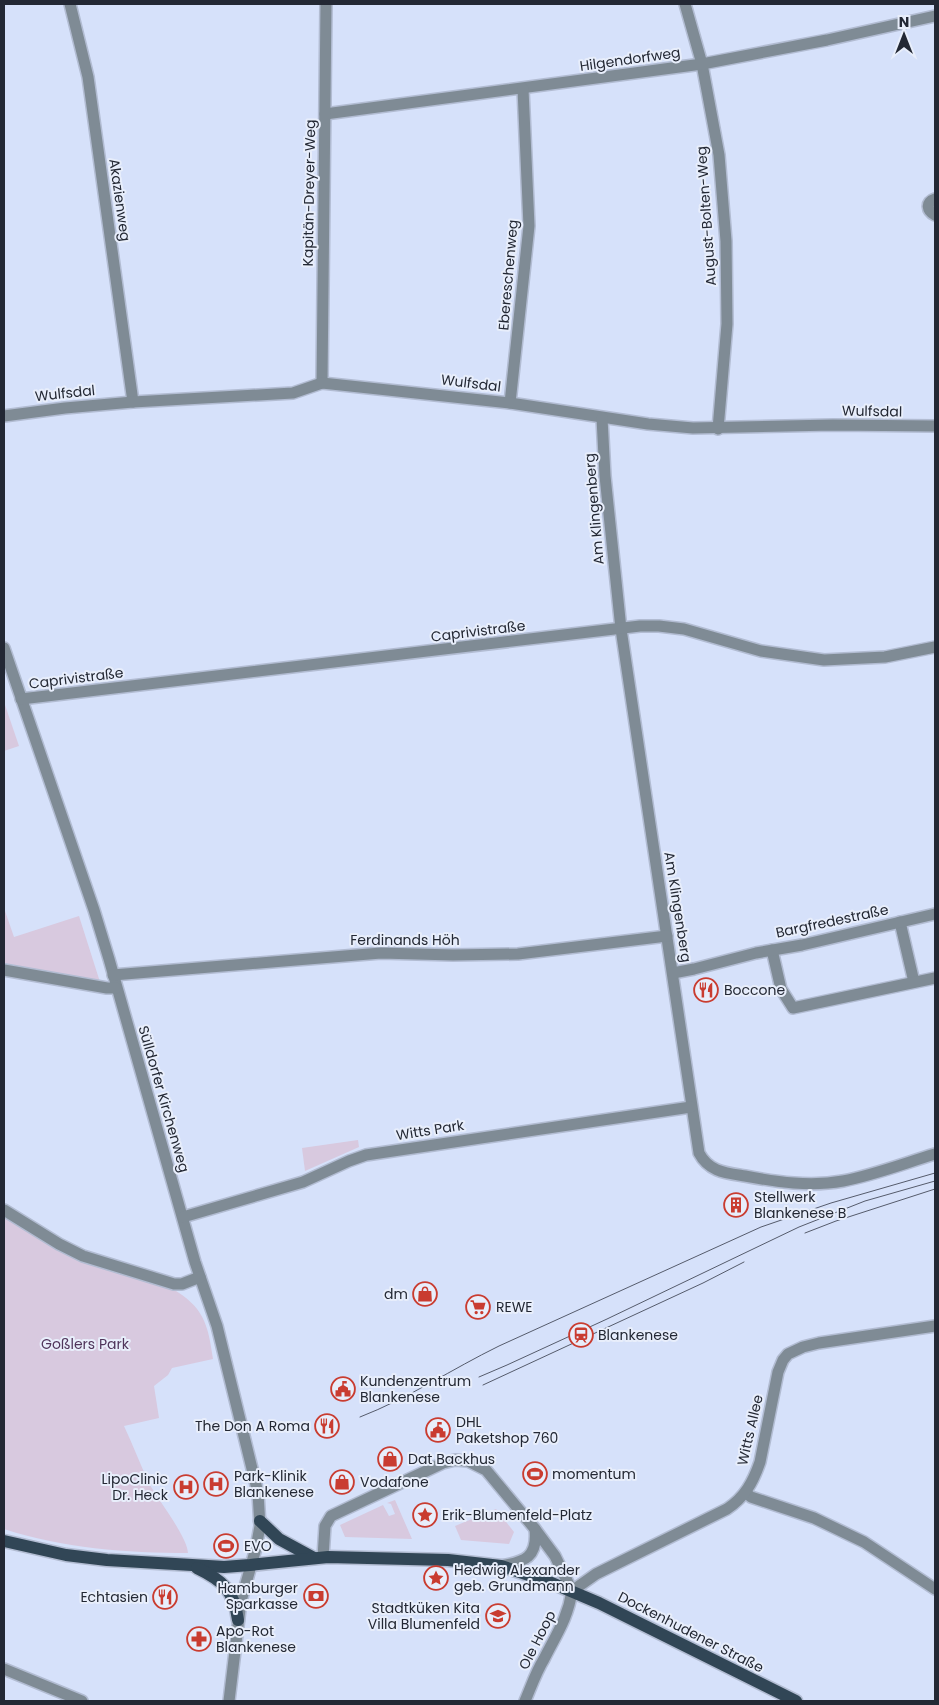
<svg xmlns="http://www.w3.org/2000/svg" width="939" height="1705" font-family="Poppins,sans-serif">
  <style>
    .green { fill: #d8c9df }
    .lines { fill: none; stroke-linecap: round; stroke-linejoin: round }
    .minor-casing { stroke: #b2bcd2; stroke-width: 14 }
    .major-casing { stroke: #b2bcd2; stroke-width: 15 }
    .minor { stroke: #7f8b95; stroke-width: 11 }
    .major { stroke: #314656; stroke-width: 12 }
    .tram { stroke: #555b6b; stroke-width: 1 }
    .labels { text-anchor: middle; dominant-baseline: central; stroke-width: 4; stroke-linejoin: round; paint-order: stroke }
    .street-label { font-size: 14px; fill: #232834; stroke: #e8eefb }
    .poi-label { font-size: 14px; fill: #232834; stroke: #e8eefb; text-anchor: start }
    .park-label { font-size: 14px; fill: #50355b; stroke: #e8eefb }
  </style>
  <rect width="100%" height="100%" fill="#d6e1fa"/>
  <g class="green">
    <polygon points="4,702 19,746 4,751"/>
    <polygon points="4,908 14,937 79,916 100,982 4,963"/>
    <polygon points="358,1140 359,1147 305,1171 302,1148"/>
    <path d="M 4,1215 L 171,1288 C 204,1307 208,1324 213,1359 L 172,1368 L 168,1375 L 154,1386 L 159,1418 L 124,1426 C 133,1445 140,1464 149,1483 C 158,1500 187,1536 188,1553 C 127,1553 62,1548 4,1529 Z"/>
    <polygon points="395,1500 412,1539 345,1537 340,1525 383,1505 389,1516 395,1514 391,1504 387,1503"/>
    <polygon points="496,1509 514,1532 509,1544 461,1540 455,1526"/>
  </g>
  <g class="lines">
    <g class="minor-casing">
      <g id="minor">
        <polyline points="70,4 88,77 133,402"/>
        <polyline points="685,4 702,64 719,155 726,241 727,324 718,429"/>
        <polyline points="325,114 702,64 827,40 935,16"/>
        <path d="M 935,199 C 925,202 927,211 935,215"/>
        <polyline points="322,383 326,4"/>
        <polyline points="510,403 529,226 523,89"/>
        <polyline points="4,416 65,408 133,402 293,393 322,383 510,403 648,424 693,428 833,425 935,426"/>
        <path d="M 602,418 L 605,476 L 621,629 L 699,1153 C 709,1172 726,1173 745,1176 C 777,1182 810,1187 843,1181 C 874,1175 905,1163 935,1154"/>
        <polyline points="4,648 94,910 109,959 195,1262 217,1326 258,1493 260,1526 256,1548 241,1601 229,1701"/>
        <polyline points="21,699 640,626 659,626 684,629 761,651 824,660 885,657 935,647"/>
        <polyline points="900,922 914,982"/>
        <polyline points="772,950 781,989 793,1008 935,978"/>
        <polyline points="4,970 107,988 116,988"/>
        <polyline points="673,973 694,969 756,953 802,945 935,914"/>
        <polyline points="113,975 381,953 453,955 518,954 667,936"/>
        <polyline points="4,1210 59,1244 83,1256 174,1284 182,1284 200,1277"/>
        <polyline points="183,1217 303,1182 349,1161 366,1155 691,1107"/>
        <polyline points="746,1493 751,1497 814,1518 864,1542 935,1589"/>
        <polyline points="323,1557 325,1526 331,1516 443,1463 455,1460 468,1461 486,1470 535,1529 555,1556 572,1591"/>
        <path d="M 501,1566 C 525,1562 538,1557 535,1529"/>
        <path d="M 572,1591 L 596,1574 L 727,1509 C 745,1497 753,1482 760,1462 L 778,1372 L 783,1360 L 788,1354 L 803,1347 L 819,1343 L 935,1326"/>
        <polyline points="4,1669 82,1701"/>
        <path d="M 525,1701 C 531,1687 536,1672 544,1659 C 556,1635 568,1618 572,1591"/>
      </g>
    </g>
    <g class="major-casing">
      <g id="major">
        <polyline points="260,1521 279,1539 314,1558"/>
        <polyline points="4,1541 66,1555 107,1560 192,1565 224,1567 250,1565 328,1557 448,1560 501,1566 547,1581 599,1603 796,1701"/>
        <path d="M 197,1568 C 222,1580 234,1590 238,1620"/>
      </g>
    </g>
    <use href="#minor" class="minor"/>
    <use href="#major" class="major"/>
    <g class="tram">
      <polyline points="805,1233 836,1221 935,1189"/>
      <polyline points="479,1377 507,1365 607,1319 799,1227 865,1201 935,1181"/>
      <polyline points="483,1385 703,1283 744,1262"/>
      <path d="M 360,1417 C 409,1398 452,1369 499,1346 L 761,1227 L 831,1203 L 935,1173"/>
    </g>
  </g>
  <defs>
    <g id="restaurant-ring" transform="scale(1.25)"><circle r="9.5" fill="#e8eefb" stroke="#c93c30" stroke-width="1.5"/><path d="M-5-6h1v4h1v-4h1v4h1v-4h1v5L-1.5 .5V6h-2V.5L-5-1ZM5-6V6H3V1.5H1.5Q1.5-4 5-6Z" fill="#c93c30"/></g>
    <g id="building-ring" transform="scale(1.25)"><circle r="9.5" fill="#e8eefb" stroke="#c93c30" stroke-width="1.5"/><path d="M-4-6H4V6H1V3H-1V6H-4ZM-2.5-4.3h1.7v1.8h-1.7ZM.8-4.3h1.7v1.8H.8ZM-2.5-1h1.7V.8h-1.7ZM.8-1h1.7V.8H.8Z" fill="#c93c30"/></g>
    <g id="shop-ring" transform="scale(1.25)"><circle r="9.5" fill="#e8eefb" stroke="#c93c30" stroke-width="1.5"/><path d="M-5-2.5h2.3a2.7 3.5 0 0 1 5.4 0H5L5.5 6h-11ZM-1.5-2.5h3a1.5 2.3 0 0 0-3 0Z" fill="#c93c30"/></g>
    <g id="supermarket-ring" transform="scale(1.25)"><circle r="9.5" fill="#e8eefb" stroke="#c93c30" stroke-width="1.5"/><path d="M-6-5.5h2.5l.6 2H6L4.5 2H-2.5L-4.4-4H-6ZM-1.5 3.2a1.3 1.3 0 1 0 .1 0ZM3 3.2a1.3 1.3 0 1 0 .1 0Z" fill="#c93c30"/></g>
    <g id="station-ring" transform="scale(1.25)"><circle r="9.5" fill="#e8eefb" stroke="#c93c30" stroke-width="1.5"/><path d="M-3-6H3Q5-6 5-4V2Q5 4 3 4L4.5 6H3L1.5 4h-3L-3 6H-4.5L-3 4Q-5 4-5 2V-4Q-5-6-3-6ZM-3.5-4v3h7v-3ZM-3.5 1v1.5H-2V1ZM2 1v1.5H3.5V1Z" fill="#c93c30"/></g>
    <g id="civic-ring" transform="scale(1.25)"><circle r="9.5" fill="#e8eefb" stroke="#c93c30" stroke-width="1.5"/><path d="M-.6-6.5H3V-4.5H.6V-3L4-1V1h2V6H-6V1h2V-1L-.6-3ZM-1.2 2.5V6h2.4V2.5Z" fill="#c93c30"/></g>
    <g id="stadium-ring" transform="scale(1.25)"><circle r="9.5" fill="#e8eefb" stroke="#c93c30" stroke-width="1.5"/><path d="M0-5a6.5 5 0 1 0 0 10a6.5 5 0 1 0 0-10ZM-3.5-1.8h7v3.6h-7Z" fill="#c93c30"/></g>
    <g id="hospital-ring" transform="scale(1.25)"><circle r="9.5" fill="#e8eefb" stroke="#c93c30" stroke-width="1.5"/><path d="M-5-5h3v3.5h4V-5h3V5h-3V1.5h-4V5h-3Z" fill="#c93c30"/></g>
    <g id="sight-ring" transform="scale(1.25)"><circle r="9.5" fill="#e8eefb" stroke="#c93c30" stroke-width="1.5"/><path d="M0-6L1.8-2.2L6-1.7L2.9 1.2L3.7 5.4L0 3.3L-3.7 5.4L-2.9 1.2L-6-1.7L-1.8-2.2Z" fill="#c93c30"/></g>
    <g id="bank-ring" transform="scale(1.25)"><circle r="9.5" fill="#e8eefb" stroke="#c93c30" stroke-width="1.5"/><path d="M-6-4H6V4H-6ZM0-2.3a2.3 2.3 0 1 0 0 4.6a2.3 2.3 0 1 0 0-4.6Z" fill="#c93c30"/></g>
    <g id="school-ring" transform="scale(1.25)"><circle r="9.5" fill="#e8eefb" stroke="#c93c30" stroke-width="1.5"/><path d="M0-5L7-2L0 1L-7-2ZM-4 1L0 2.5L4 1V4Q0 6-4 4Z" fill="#c93c30"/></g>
    <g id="pharmacy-ring" transform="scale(1.25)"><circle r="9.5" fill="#e8eefb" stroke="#c93c30" stroke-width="1.5"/><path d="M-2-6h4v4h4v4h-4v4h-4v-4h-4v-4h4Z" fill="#c93c30"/></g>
  </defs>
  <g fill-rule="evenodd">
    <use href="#restaurant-ring" x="706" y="990"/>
    <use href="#building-ring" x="736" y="1205"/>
    <use href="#shop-ring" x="425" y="1294"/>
    <use href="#supermarket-ring" x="478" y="1307"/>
    <use href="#station-ring" x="581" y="1335"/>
    <use href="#civic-ring" x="343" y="1389"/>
    <use href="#restaurant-ring" x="327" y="1426"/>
    <use href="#civic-ring" x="438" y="1430"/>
    <use href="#shop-ring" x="390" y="1459"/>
    <use href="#stadium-ring" x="535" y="1474"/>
    <use href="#shop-ring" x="342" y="1482"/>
    <use href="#hospital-ring" x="216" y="1484"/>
    <use href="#hospital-ring" x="186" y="1487"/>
    <use href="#sight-ring" x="425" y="1515"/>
    <use href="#stadium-ring" x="226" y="1546"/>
    <use href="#sight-ring" x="436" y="1578"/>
    <use href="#bank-ring" x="316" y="1596"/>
    <use href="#restaurant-ring" x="165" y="1597"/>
    <use href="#school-ring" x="498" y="1616"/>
    <use href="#pharmacy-ring" x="199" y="1639"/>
  </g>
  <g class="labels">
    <g class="street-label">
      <text transform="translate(630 59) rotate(-8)">Hilgendorfweg</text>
      <text transform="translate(309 193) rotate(-89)">Kapitän-Dreyer-Weg</text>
      <text transform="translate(120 200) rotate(82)">Akazienweg</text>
      <text transform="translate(706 216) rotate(-94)">August-Bolten-Weg</text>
      <text transform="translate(508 275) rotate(-85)">Ebereschenweg</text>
      <text transform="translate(471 383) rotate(7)">Wulfsdal</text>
      <text transform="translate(65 393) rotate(-6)">Wulfsdal</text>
      <text transform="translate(872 411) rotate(1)">Wulfsdal</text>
      <text transform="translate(594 509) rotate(-95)">Am Klingenberg</text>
      <text transform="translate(478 631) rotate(-7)">Caprivistraße</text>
      <text transform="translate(76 678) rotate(-7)">Caprivistraße</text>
      <text transform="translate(678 907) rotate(81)">Am Klingenberg</text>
      <text transform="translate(832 921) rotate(-12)">Bargfredestraße</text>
      <text x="405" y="940">Ferdinands Höh</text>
      <text transform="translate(164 1099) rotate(74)">Sülldorfer Kirchenweg</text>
      <text transform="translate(430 1130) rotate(-9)">Witts Park</text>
      <text transform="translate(750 1430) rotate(-77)">Witts Allee</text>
      <text transform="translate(691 1632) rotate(27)">Dockenhudener Straße</text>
      <text transform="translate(537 1640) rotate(-63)">Ole Hoop</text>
    </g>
    <g class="poi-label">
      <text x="724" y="990">Boccone</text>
      <text x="754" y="1197">Stellwerk<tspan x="754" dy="16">Blankenese B</tspan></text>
      <text x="408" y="1294" text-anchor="end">dm</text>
      <text x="496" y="1307">REWE</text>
      <text x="598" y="1335">Blankenese</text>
      <text x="360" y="1381">Kundenzentrum<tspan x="360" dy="16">Blankenese</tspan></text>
      <text x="456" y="1422">DHL<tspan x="456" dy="16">Paketshop 760</tspan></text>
      <text x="310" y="1426" text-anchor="end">The Don A Roma</text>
      <text x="408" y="1459">Dat Backhus</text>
      <text x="552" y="1474">momentum</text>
      <text x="234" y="1476">Park-Klinik<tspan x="234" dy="16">Blankenese</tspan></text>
      <text x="168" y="1479" text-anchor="end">LipoClinic<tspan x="168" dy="16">Dr. Heck</tspan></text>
      <text x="360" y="1482">Vodafone</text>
      <text x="442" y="1515">Erik-Blumenfeld-Platz</text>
      <text x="244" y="1546">EVO</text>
      <text x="454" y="1570">Hedwig Alexander<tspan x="454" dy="16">geb. Grundmann</tspan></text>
      <text x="298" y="1588" text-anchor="end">Hamburger<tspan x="298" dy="16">Sparkasse</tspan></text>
      <text x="148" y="1597" text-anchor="end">Echtasien</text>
      <text x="480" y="1608" text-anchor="end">Stadtküken Kita<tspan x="480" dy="16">Villa Blumenfeld</tspan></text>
      <text x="216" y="1631">Apo-Rot<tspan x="216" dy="16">Blankenese</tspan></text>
    </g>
    <g class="park-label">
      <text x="85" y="1344">Goßlers Park</text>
    </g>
  </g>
  <rect width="939" height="1705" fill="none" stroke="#232834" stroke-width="10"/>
  <g transform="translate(904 35)" stroke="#e8eefb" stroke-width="4" paint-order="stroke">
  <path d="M0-4L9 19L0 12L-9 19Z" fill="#232834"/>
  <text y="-8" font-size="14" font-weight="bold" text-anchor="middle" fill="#232834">N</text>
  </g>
</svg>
